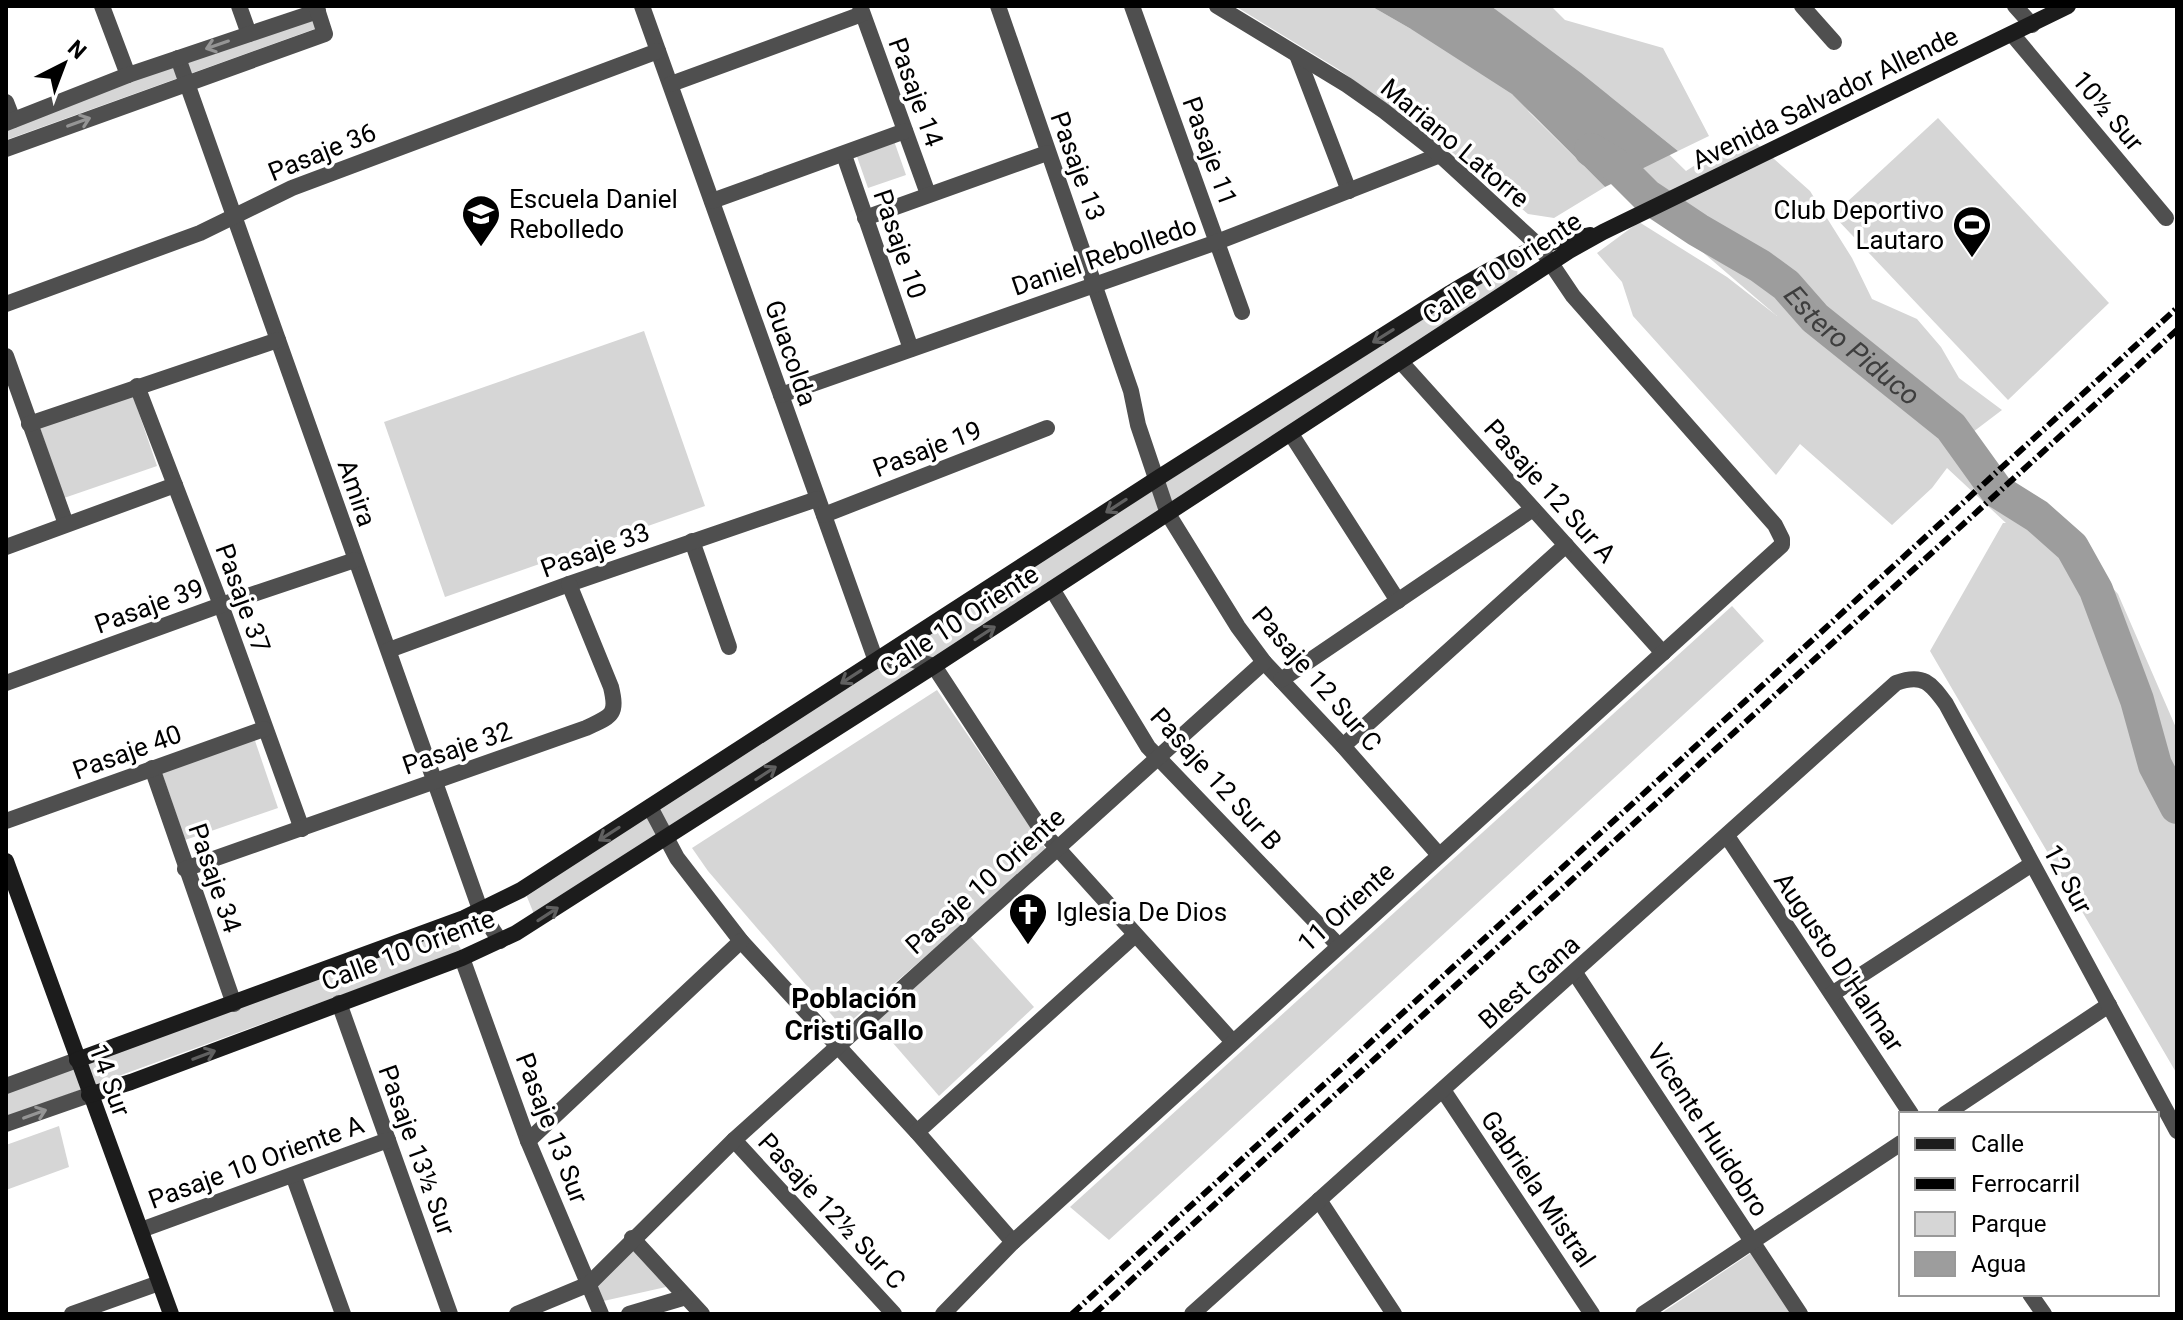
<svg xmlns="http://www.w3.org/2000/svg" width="2183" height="1320" font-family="Roboto,sans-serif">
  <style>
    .green { fill: #d6d6d6 }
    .water { fill: #9d9d9d }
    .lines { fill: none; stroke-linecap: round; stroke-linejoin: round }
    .river { stroke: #9d9d9d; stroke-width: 34 }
    .minor { stroke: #4f4f4f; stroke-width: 16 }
    .tertiary { stroke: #4f4f4f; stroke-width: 16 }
    .secondary { stroke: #1c1c1c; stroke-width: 16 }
    .rail { stroke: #000; stroke-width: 6; stroke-dasharray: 12 4 2 4; stroke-linecap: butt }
    .oneway { stroke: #959595 }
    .oneway2 { stroke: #606060 }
    .labels { text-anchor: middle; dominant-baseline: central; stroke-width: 7; stroke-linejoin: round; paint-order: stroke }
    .street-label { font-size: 26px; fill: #000; stroke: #fff }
    .poi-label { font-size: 26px; fill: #000; stroke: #fff; text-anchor: start }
    .water-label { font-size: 28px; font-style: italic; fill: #3e3e3e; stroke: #fff }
    .neighbourhood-label { font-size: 28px; font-weight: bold; fill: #000; stroke: #fff }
  </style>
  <rect width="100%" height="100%" fill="#fff"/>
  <g class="green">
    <polygon points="1235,6 1371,6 1411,29 1529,35 1491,6 1551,6 1565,20 1663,48 1709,136 1678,151 1607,94 1686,171 1745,133 1810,191 1852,258 1872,299 1917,319 1941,347 1959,378 2002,410 1969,435 1964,421 1920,393 2064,535 2118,594 2177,730 2177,1074 1930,651 2003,523 2006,523 1947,468 1932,488 1892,525 1800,444 1776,475 1633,316 1622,282 1597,253 1639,222 1727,277 1777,316 1608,171 1527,110 1605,187 1554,218 1528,214 1437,140 1338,69"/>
    <polygon points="313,7 320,27 6,140 6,117"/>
    <polygon points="1938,118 2109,303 2008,400 1833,215"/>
    <polygon points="893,138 906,175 868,188 855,151"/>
    <polygon points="1518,263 1517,279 1052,588 534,914 525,892 889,658 1497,272"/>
    <polygon points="644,331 705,506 445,597 384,422"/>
    <polygon points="131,390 157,466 64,498 38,422"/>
    <polygon points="1732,606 1764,641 1109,1240 1070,1207"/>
    <polygon points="937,690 1047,851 843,1028 708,871 692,848"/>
    <polygon points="252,732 278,808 185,840 159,764"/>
    <polygon points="448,927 462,951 6,1117 6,1091"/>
    <polygon points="969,935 1034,1007 939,1096 873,1020"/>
    <polygon points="59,1126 69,1167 6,1190 6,1145"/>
    <polygon points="633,1244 666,1287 599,1302 595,1282"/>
    <polygon points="1754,1251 1794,1314 1660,1314"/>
  </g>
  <polygon class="water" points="1371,6 1491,6 1581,73 1678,151 1605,187 1512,94 1411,29"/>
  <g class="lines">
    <path class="river" id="s1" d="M 1591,150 L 1616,165 L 1647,196 L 1698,230 L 1760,266 L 1786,285 L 1815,318 L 1951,427 L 1997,491 L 2037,516 L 2072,547 L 2096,590 L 2137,700 L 2155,765 L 2177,807"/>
    <g class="minor">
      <polyline points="102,6 128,75"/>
      <polyline points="239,6 249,34"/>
      <polyline points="642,6 876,661 910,659 934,666 1042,831 1233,1042"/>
      <polyline points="860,6 928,194"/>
      <polyline points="998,6 1131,391 1138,425 1168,514 1238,627 1264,662 1343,746 1439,855"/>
      <polyline points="1132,6 1242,312"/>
      <polyline points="1802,6 1834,42"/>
      <polyline points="2015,6 2032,25"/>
      <polyline points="2012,34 2166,218"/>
      <polyline points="1297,55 1349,191"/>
      <polyline points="178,58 481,912 500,941"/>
      <polyline points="671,84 862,14"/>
      <polyline points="6,102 13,120"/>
      <polyline points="6,123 128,75 318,11"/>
      <polyline points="6,149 325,34 316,6"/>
      <polyline points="844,155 911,349"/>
      <polyline points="712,201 905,131"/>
      <polyline points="865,218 1047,153"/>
      <polyline points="6,304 200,233 292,188 658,51"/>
      <polyline points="6,356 66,524"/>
      <polyline points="1401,362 1663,653"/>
      <polyline points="137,386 221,605 302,829"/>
      <polyline points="781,395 1217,242 1440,155"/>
      <polyline points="29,424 278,340"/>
      <polyline points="1291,434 1398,601"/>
      <polyline points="824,515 1047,428"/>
      <polyline points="692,541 729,647"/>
      <polyline points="6,547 175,485"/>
      <polyline points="1052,589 1148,747 1339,946"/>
      <polyline points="389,650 569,584 817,499"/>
      <polyline points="1281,680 1533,509"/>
      <polyline points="6,683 221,605 355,560"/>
      <polyline points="1343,746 1566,545"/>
      <polyline points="152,768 234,1004"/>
      <polyline points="650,807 677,858 741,941 917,1132 1013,1242"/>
      <polyline points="6,821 264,729"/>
      <polyline points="1727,836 1911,1114"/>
      <path d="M 185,869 L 586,728 C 611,716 618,716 611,687 L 569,584"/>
      <polyline points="462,958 528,1141 601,1314"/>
      <polyline points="1575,973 1800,1314"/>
      <polyline points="1832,994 2032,864"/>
      <polyline points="339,1003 450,1314"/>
      <polyline points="1443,1090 1592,1314"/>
      <polyline points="1945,1114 2109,1005"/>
      <polyline points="917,1132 1135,935"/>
      <polyline points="734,1140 894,1314"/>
      <polyline points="528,1141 741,941"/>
      <polyline points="293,1175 343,1314"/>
      <polyline points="1319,1200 1394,1314"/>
      <polyline points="141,1230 388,1140"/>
      <polyline points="632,1238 702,1314"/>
      <polyline points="2030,1294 2044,1314"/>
      <polyline points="72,1314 159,1283"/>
      <polyline points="517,1314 589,1284 734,1140 1264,662"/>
      <polyline points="629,1314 686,1297"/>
      <polyline points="943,1314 1013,1242 1782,545 1782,539 1775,525 1573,296 1540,247 1440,155 1384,111 1347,85 1217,6"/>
      <path d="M 1192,1314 L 1896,683 C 1923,673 1931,683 1946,704 L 2177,1131"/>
      <polyline points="1643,1314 1901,1143"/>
    </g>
    <g class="tertiary">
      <polyline points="6,1086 77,1060"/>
      <polyline points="6,1124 89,1095"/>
    </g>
    <g class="secondary">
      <polyline points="6,861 171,1314"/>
      <path d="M 77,1060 L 464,918 L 521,890 L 1158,478 L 1450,293 C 1485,272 1524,249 1565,239 C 1573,237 1581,237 1590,235"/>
      <polyline points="89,1095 131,1082 462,958 516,933 934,666 1569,251 1603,232 2068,6"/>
    </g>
    <g class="rail">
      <polyline points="1072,1314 2177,308"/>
      <polyline points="1094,1314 2177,330"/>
    </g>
  </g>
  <defs><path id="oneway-shaft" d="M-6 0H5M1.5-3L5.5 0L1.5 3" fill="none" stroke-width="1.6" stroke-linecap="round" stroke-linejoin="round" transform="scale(2)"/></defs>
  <g class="oneway">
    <use href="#oneway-shaft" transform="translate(217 45) rotate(161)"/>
    <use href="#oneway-shaft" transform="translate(79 122) rotate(-20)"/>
    <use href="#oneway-shaft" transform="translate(35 1114) rotate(-20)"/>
  </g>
  <g class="oneway2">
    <use href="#oneway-shaft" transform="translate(1383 336) rotate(148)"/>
    <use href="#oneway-shaft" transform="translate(1116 506) rotate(147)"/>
    <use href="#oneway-shaft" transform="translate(985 633) rotate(-33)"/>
    <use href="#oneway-shaft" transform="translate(851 677) rotate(147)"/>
    <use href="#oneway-shaft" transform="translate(766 773) rotate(-33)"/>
    <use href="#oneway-shaft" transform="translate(609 834) rotate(147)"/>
    <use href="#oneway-shaft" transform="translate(548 914) rotate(-33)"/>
    <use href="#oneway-shaft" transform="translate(204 1055) rotate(-21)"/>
  </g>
  <defs>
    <g id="school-pin" transform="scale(2)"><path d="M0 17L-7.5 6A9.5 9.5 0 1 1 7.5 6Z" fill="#000" stroke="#fff"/><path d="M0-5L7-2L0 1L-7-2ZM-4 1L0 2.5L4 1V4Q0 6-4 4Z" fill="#fff"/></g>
    <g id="stadium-pin" transform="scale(2)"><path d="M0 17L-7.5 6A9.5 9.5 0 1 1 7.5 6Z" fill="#000" stroke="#fff"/><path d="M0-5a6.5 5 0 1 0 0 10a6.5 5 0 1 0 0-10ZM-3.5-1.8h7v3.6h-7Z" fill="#fff"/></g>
    <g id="church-pin" transform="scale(2)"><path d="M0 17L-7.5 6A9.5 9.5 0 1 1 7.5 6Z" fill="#000" stroke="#fff"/><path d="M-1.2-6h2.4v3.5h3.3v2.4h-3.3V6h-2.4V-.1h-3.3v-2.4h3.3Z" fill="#fff"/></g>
  </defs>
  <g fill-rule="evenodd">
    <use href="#school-pin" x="481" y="214"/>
    <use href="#stadium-pin" x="1972" y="225"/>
    <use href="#church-pin" x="1028" y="912"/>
  </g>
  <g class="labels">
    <g class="street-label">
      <text transform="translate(916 92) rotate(70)">Pasaje 14</text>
      <text transform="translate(1825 98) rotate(-26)">Avenida Salvador Allende</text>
      <text transform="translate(2108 111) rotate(50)">10½ Sur</text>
      <text transform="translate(1455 143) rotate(40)">Mariano Latorre</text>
      <text transform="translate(1210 151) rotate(70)">Pasaje 11</text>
      <text transform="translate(322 152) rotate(-22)">Pasaje 36</text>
      <text transform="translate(1078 166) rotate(70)">Pasaje 13</text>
      <text transform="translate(900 244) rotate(71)">Pasaje 10</text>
      <text transform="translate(1104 256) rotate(-19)">Daniel Rebolledo</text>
      <text transform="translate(1502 268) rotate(-33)">Calle 10 Oriente</text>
      <text transform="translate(791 353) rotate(71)">Guacolda</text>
      <text transform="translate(927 449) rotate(-21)">Pasaje 19</text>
      <text transform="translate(1550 491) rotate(48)">Pasaje 12 Sur A</text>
      <text transform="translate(357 493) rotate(71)">Amira</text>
      <text transform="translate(595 550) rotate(-20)">Pasaje 33</text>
      <text transform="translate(243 598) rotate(70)">Pasaje 37</text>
      <text transform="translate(149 606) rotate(-20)">Pasaje 39</text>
      <text transform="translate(959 621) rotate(-33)">Calle 10 Oriente</text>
      <text transform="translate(1317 679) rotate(49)">Pasaje 12 Sur C</text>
      <text transform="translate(457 748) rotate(-19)">Pasaje 32</text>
      <text transform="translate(127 752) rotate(-20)">Pasaje 40</text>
      <text transform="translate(1216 779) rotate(48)">Pasaje 12 Sur B</text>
      <text transform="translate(215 878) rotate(71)">Pasaje 34</text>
      <text transform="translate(2068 879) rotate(62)">12 Sur</text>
      <text transform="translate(985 881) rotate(-42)">Pasaje 10 Oriente</text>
      <text transform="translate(1346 907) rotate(-42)">11 Oriente</text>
      <text transform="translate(408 950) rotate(-21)">Calle 10 Oriente</text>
      <text transform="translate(1839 962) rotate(56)">Augusto D'Halmar</text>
      <text transform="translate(1529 982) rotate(-42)">Blest Gana</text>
      <text transform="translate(110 1080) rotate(70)">14 Sur</text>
      <text transform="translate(552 1128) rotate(69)">Pasaje 13 Sur</text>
      <text transform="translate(1708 1130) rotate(57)">Vicente Huidobro</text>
      <text transform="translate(417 1150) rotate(70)">Pasaje 13½ Sur</text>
      <text transform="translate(256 1162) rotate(-20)">Pasaje 10 Oriente A</text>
      <text transform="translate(1538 1189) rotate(56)">Gabriela Mistral</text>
      <text transform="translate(832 1211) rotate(47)">Pasaje 12½ Sur C</text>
    </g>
    <g class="poi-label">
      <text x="509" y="199">Escuela Daniel<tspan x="509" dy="30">Rebolledo</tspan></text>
      <text x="1944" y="210" text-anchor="end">Club Deportivo<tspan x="1944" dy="30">Lautaro</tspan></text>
      <text x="1056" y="912">Iglesia De Dios</text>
    </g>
    <g class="water-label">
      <text stroke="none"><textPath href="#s1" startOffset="328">Estero Piduco</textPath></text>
    </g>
    <g class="neighbourhood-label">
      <text x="854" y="998">Población<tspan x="854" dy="32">Cristi Gallo</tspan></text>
    </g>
  </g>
  <rect width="2183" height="1320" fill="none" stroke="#000000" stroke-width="16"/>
  <rect x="1899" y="1112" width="260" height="184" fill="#ffffff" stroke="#999999" stroke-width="2"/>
  <rect x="1915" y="1138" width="40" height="12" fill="#1c1c1c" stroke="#999999" stroke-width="2"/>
  <text x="1971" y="1152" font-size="24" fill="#000000">Calle</text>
  <rect x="1915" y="1178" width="40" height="12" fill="#000000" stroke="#999999" stroke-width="2"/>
  <text x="1971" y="1192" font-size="24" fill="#000000">Ferrocarril</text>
  <rect x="1915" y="1212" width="40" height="24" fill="#d6d6d6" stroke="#999999" stroke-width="2"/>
  <text x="1971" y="1232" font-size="24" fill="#000000">Parque</text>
  <rect x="1915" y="1252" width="40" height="24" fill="#9d9d9d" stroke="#999999" stroke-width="2"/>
  <text x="1971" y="1272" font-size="24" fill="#000000">Agua</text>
  <g transform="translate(64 64) rotate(42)" stroke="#ffffff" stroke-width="6" paint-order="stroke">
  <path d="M0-6L14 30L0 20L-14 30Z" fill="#000000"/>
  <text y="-12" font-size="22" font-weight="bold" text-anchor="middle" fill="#000000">N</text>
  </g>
</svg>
